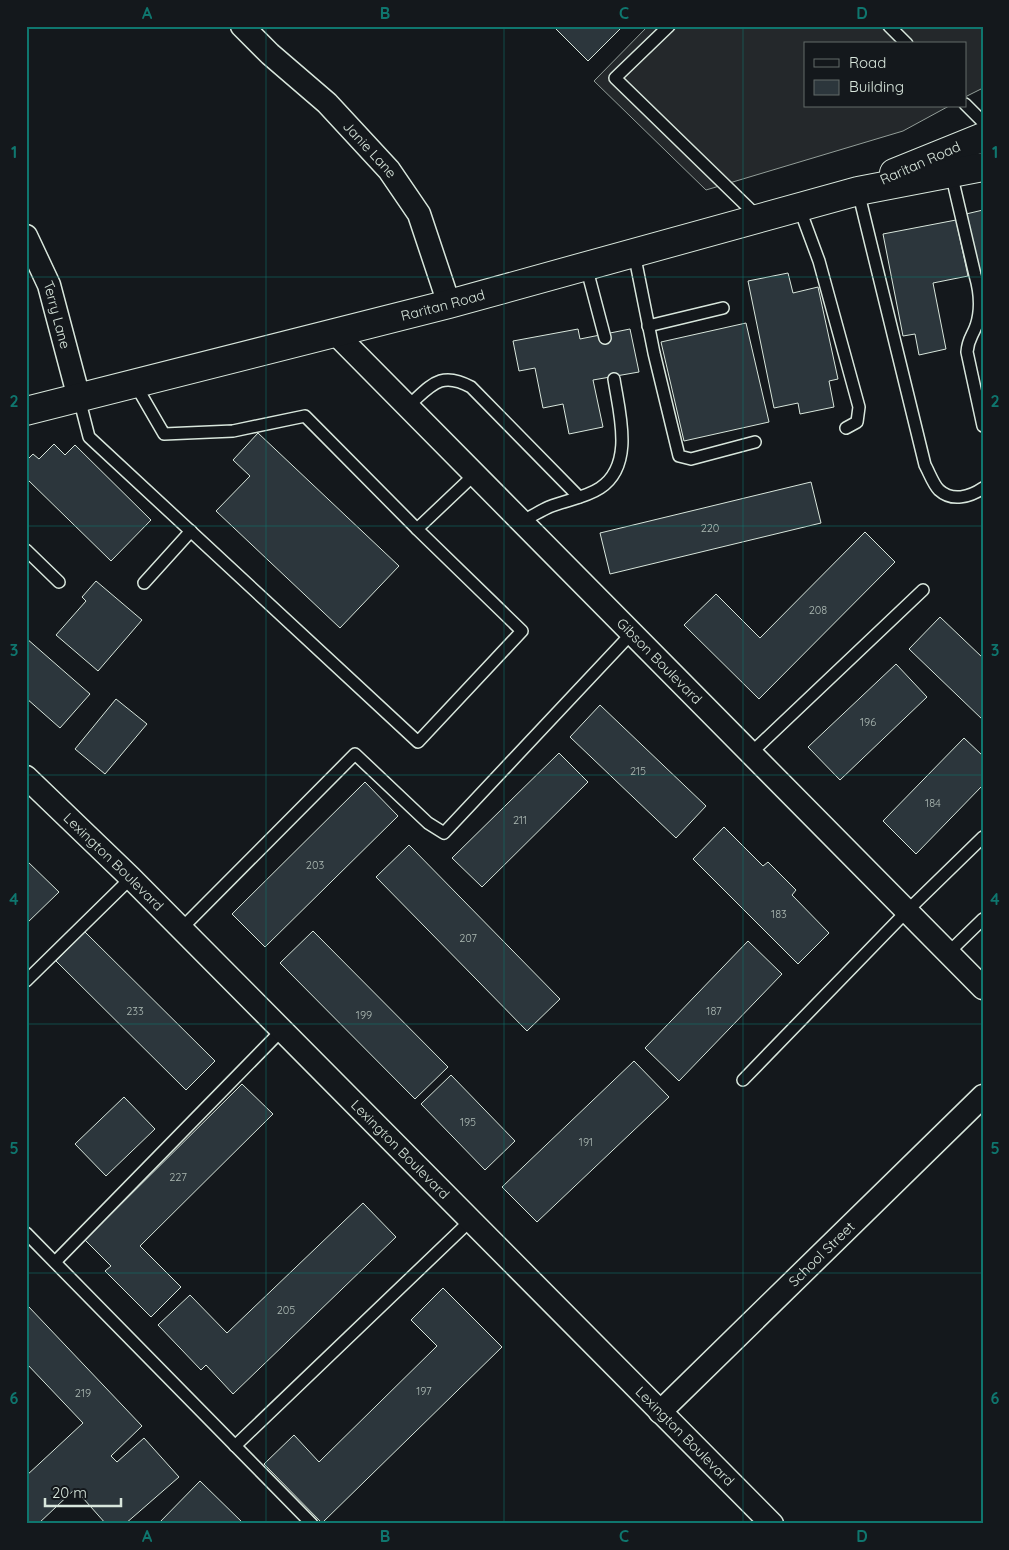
<svg xmlns="http://www.w3.org/2000/svg" width="1009" height="1550" font-family="Quicksand,sans-serif">
  <style>
    .parking { fill: #24282b; stroke: #939e99 }
    .building { fill: #2c363c; stroke: #d8e6dc }
    .lines { fill: none; stroke-linecap: round; stroke-linejoin: round }
    .service-casing { stroke: #d8e6dc; stroke-width: 14 }
    .minor-casing { stroke: #d8e6dc; stroke-width: 25 }
    .secondary-casing { stroke: #d8e6dc; stroke-width: 30 }
    .service { stroke: #14181c; stroke-width: 11 }
    .minor { stroke: #14181c; stroke-width: 22 }
    .secondary { stroke: #14181c; stroke-width: 28 }
    .grid { fill: none; stroke: #0f766e; stroke-width: 1; stroke-opacity: 0.55 }
    .labels { text-anchor: middle; dominant-baseline: central; stroke-width: 4; stroke-linejoin: round; paint-order: stroke }
    .number-label { font-size: 11px; fill: #adbab4 }
    .street-label { font-size: 14px; fill: #d8e6dc; stroke: #14181c }
    .neatline { fill: none; stroke: #0f766e; stroke-width: 2 }
    .grid-label { font-size: 16px; text-anchor: middle; font-weight: bold; fill: #0f766e }
  </style>
  <rect width="100%" height="100%" fill="#14181c"/>
  <polygon class="parking" points="648,26 983,26 983,88 965,97 965,44 805,44 805,106 949,106 903,131 706,190 594,81"/>
  <g class="building">
    <polygon points="553,26 623,26 588,61"/>
    <polygon points="983,210 983,279 981,279 966,214"/>
    <polygon points="956,220 968,276 933,283 946,349 919,355 915,334 903,336 883,234"/>
    <polygon points="788,273 793,293 818,287 838,379 829,381 834,407 800,414 798,403 774,408 748,281"/>
    <polygon points="746,323 769,422 684,441 661,342"/>
    <polygon points="578,329 580,339 630,329 639,372 593,380 603,427 569,434 563,404 543,408 535,368 519,371 513,341"/>
    <polygon points="258,433 399,566 340,628 216,511 250,476 233,460"/>
    <polygon points="54,444 65,455 75,445 151,520 111,561 26,478 26,461 33,454 39,459"/>
    <polygon points="811,482 821,523 610,574 600,533"/>
    <polygon points="865,532 895,562 759,699 684,625 716,594 760,638"/>
    <polygon points="96,581 142,620 98,671 56,635 86,601 82,597"/>
    <polygon points="940,617 983,658 983,720 909,649"/>
    <polygon points="26,638 90,694 60,728 26,698"/>
    <polygon points="896,664 927,697 840,780 808,747"/>
    <polygon points="116,699 147,724 105,774 75,749"/>
    <polygon points="600,705 706,806 676,838 570,737"/>
    <polygon points="964,738 983,756 983,785 916,854 883,821"/>
    <polygon points="559,753 588,782 482,887 452,858"/>
    <polygon points="365,782 398,816 265,947 232,914"/>
    <polygon points="724,827 763,866 768,862 796,890 792,895 829,933 798,964 693,859"/>
    <polygon points="409,845 560,999 527,1031 376,877"/>
    <polygon points="26,860 59,892 26,924"/>
    <polygon points="313,931 448,1067 415,1099 280,963"/>
    <polygon points="85,932 215,1061 186,1090 56,961"/>
    <polygon points="748,941 782,974 679,1081 645,1048"/>
    <polygon points="634,1061 669,1097 537,1222 502,1187"/>
    <polygon points="451,1075 515,1141 485,1170 421,1104"/>
    <polygon points="242,1084 273,1114 140,1246 181,1287 151,1317 105,1271 111,1266 85,1240"/>
    <polygon points="124,1097 155,1129 106,1176 75,1144"/>
    <polygon points="363,1203 396,1237 233,1394 206,1365 201,1370 158,1325 190,1295 227,1333"/>
    <polygon points="443,1288 502,1347 322,1523 264,1464 294,1435 319,1462 437,1346 411,1320"/>
    <polygon points="28,1306 142,1426 111,1456 117,1462 144,1438 179,1477 125,1524 106,1524 75,1489 38,1524 26,1524 26,1476 83,1423 26,1363 26,1308"/>
    <polygon points="200,1481 244,1524 158,1524"/>
  </g>
  <g class="lines">
    <g class="service-casing">
      <g id="service">
        <polyline points="669,26 615,78 758,217"/>
        <polyline points="889,26 907,44"/>
        <polyline points="965,104 983,122"/>
        <path d="M 951,173 L 975,275 C 980,292 982,308 976,326 C 972,337 968,339 967,352 L 983,426"/>
        <path d="M 858,191 L 925,465 C 929,472 933,484 939,490 C 952,502 970,497 983,488"/>
        <polyline points="799,207 819,261 859,407 857,422 846,428"/>
        <polyline points="634,253 654,353 679,456 691,459 755,442"/>
        <polyline points="586,266 605,338"/>
        <polyline points="648,326 723,308"/>
        <polyline points="135,384 164,434 233,431 305,416 417,529"/>
        <polyline points="79,398 89,437 418,742 522,631 417,529 475,474"/>
        <path d="M 408,406 C 431,386 440,370 471,387 L 579,497"/>
        <path d="M 522,521 C 531,517 540,511 549,507 C 566,500 585,498 600,488 C 635,465 619,412 614,379"/>
        <polyline points="26,550 59,582"/>
        <polyline points="144,583 191,531"/>
        <polyline points="751,753 923,590"/>
        <polyline points="181,929 355,754 428,823 444,833 632,633"/>
        <polyline points="948,953 983,919"/>
        <polyline points="26,981 131,878"/>
        <polyline points="743,1080 907,911 983,837"/>
        <polyline points="26,1233 312,1524"/>
        <polyline points="55,1262 282,1030"/>
        <polyline points="235,1446 470,1221"/>
      </g>
    </g>
    <g class="minor-casing">
      <g id="minor">
        <path id="s1" d="M 242,26 L 270,54 L 327,103 L 389,170 L 419,214 L 449,304"/>
        <path id="s2" d="M 26,236 L 49,285 L 79,398"/>
        <path id="s3" d="M 336,334 L 983,988"/>
        <path id="s4" d="M 26,777 L 131,878 L 772,1524"/>
        <path id="s5" d="M 660,1412 L 983,1096"/>
      </g>
    </g>
    <g class="secondary-casing">
      <g id="secondary">
        <polyline points="894,173 983,137"/>
        <path id="s6" d="M 26,411 L 449,304 L 858,191 L 983,167"/>
      </g>
    </g>
    <use href="#service" class="service"/>
    <use href="#minor" class="minor"/>
    <use href="#secondary" class="secondary"/>
  </g>
  <path class="grid" d="M 266,26 L 266,1524M 504,26 L 504,1524M 743,26 L 743,1524M 26,277 L 983,277M 26,526 L 983,526M 26,775 L 983,775M 26,1024 L 983,1024M 26,1273 L 983,1273"/>
  <g class="labels">
    <g class="number-label">
      <text x="710" y="528">220</text>
      <text x="818" y="610">208</text>
      <text x="868" y="722">196</text>
      <text x="638" y="771">215</text>
      <text x="933" y="803">184</text>
      <text x="520" y="820">211</text>
      <text x="315" y="865">203</text>
      <text x="779" y="914">183</text>
      <text x="468" y="938">207</text>
      <text x="135" y="1011">233</text>
      <text x="714" y="1011">187</text>
      <text x="364" y="1015">199</text>
      <text x="468" y="1122">195</text>
      <text x="586" y="1142">191</text>
      <text x="178" y="1177">227</text>
      <text x="286" y="1310">205</text>
      <text x="424" y="1391">197</text>
      <text x="83" y="1393">219</text>
    </g>
    <g class="street-label">
      <text stroke="none"><textPath href="#s1" startOffset="178">Janie Lane</textPath></text>
      <text transform="translate(920 163) rotate(-24)">Raritan Road</text>
      <text stroke="none"><textPath href="#s6" startOffset="430">Raritan Road</textPath></text>
      <text stroke="none"><textPath href="#s2" startOffset="85">Terry Lane</textPath></text>
      <text stroke="none"><textPath href="#s3" startOffset="460">Gibson Boulevard</textPath></text>
      <text stroke="none"><textPath href="#s4" startOffset="122">Lexington Boulevard</textPath></text>
      <text stroke="none"><textPath href="#s4" startOffset="528">Lexington Boulevard</textPath></text>
      <text stroke="none"><textPath href="#s5" startOffset="226">School Street</textPath></text>
      <text stroke="none"><textPath href="#s4" startOffset="932">Lexington Boulevard</textPath></text>
    </g>
  </g>
  <rect width="1009" height="1550" fill="none" stroke="#14181c" stroke-width="55"/>
  <rect x="804" y="42" width="162" height="65" fill="#14181c" stroke="#626a69"/>
  <rect x="814" y="59" width="25" height="8" fill="#14181c" stroke="#626a69"/>
  <text x="849" y="68" font-size="15" fill="#d8e6dc">Road</text>
  <rect x="814" y="80" width="25" height="15" fill="#2c363c" stroke="#626a69"/>
  <text x="849" y="92" font-size="15" fill="#d8e6dc">Building</text>
  <path d="M45 1498v8h76v-8" fill="none" stroke="#d8e6dc" stroke-width="2.5"/>
  <text x="52" y="1498" font-size="15" fill="#d8e6dc" stroke="#14181c" stroke-width="4" paint-order="stroke">20 m</text>
  <rect x="28" y="28" width="954" height="1494" class="neatline"/>
  <g class="grid-label">
    <text x="147" y="19">A</text>
    <text x="385" y="19">B</text>
    <text x="624" y="19">C</text>
    <text x="862" y="19">D</text>
    <text x="14" y="158">1</text>
    <text x="995" y="158">1</text>
    <text x="14" y="407">2</text>
    <text x="995" y="407">2</text>
    <text x="14" y="656">3</text>
    <text x="995" y="656">3</text>
    <text x="14" y="905">4</text>
    <text x="995" y="905">4</text>
    <text x="14" y="1154">5</text>
    <text x="995" y="1154">5</text>
    <text x="14" y="1404">6</text>
    <text x="995" y="1404">6</text>
    <text x="147" y="1542">A</text>
    <text x="385" y="1542">B</text>
    <text x="624" y="1542">C</text>
    <text x="862" y="1542">D</text>
  </g>
</svg>
